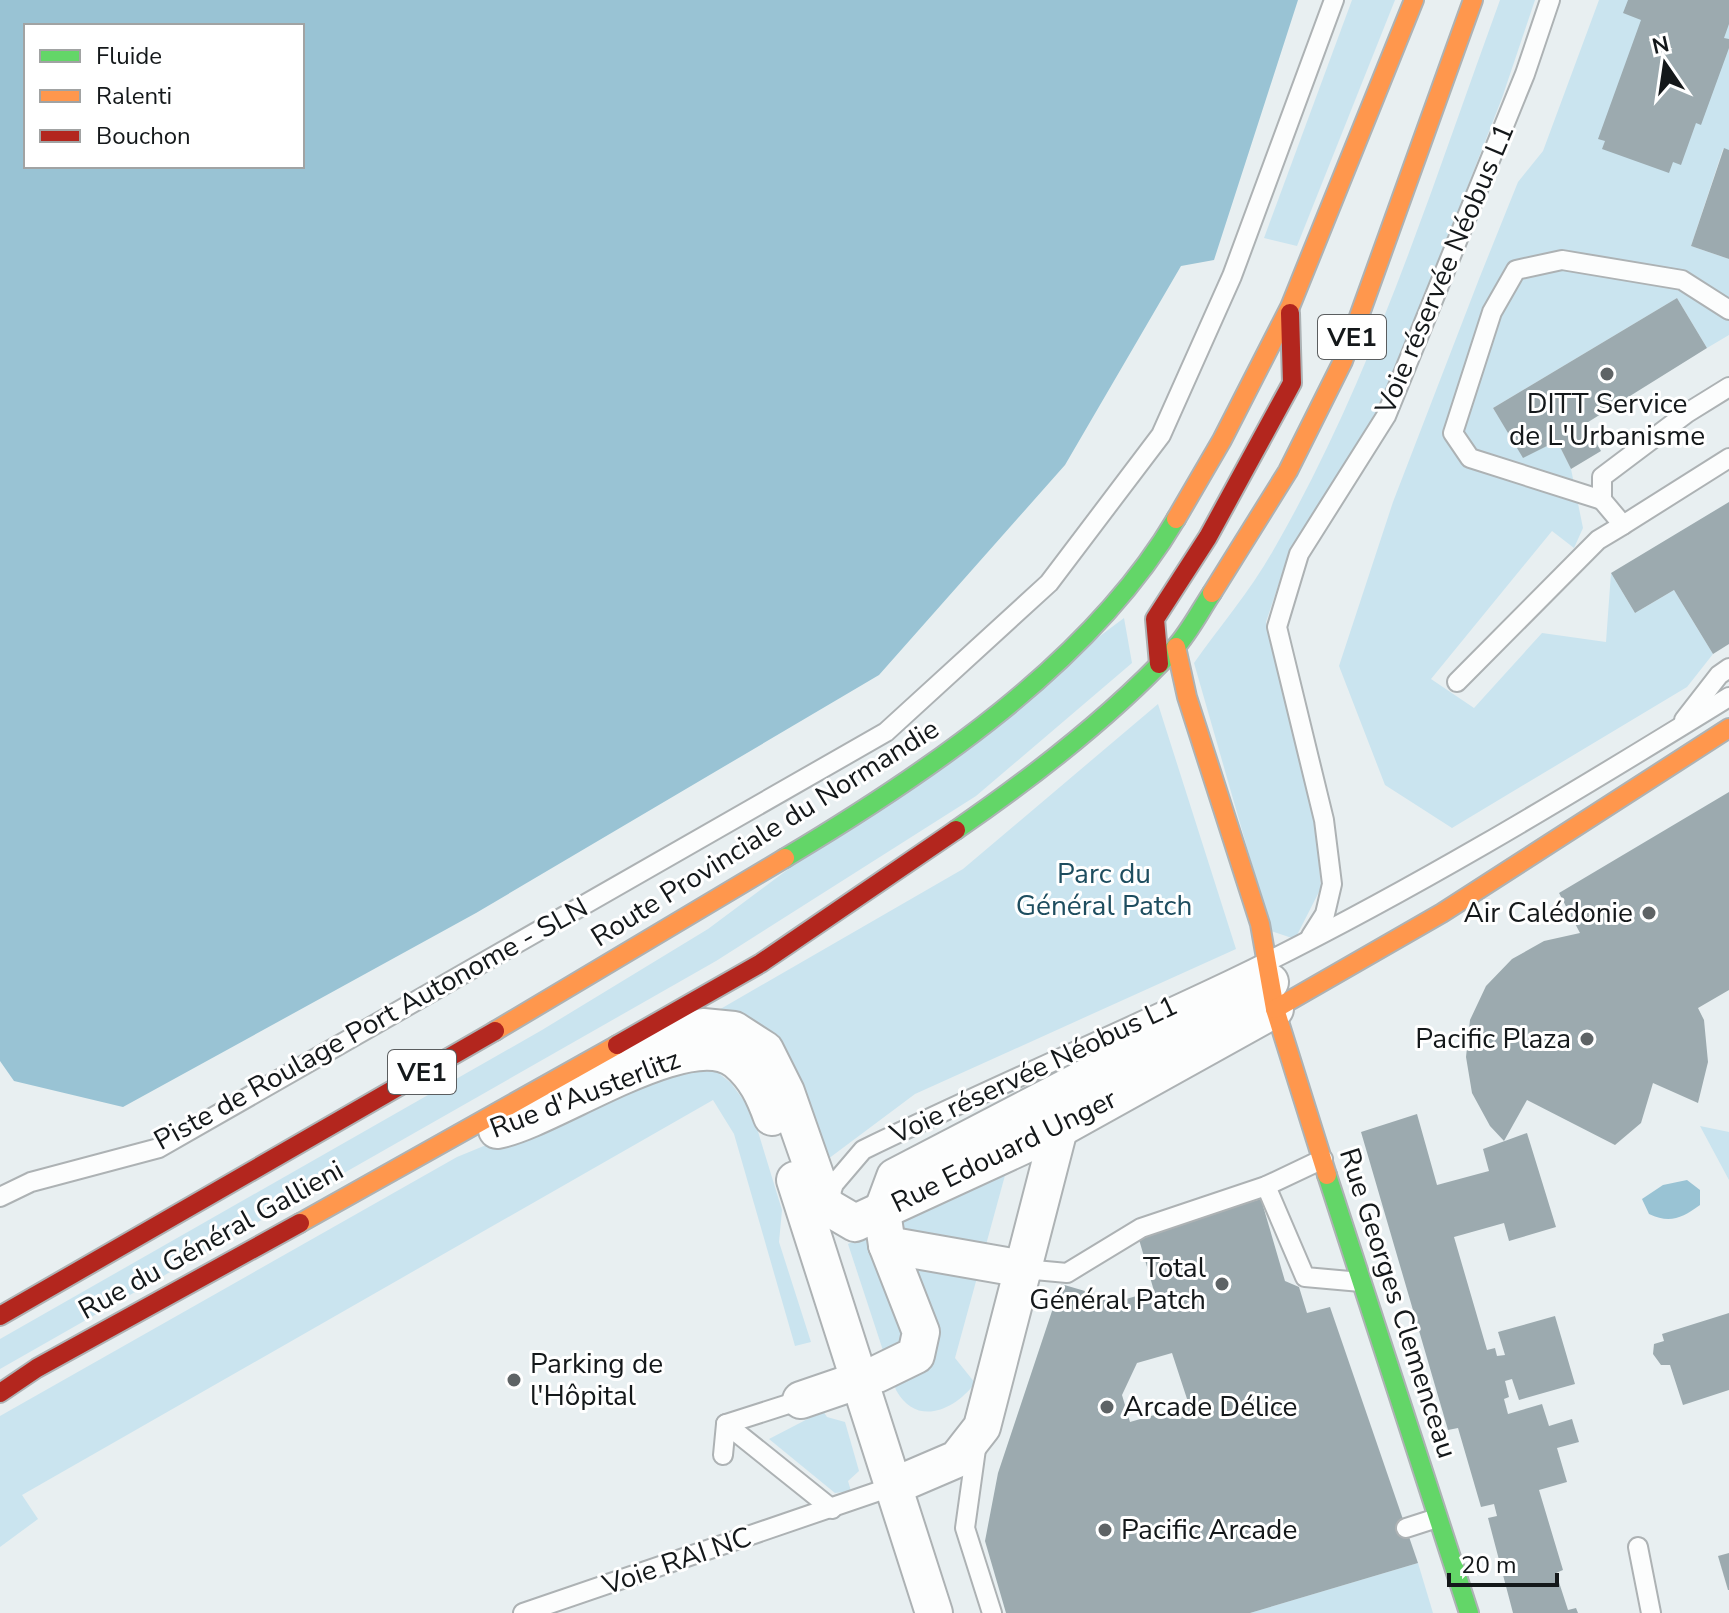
<svg xmlns="http://www.w3.org/2000/svg" width="1729" height="1613" font-family="'Nunito Sans',sans-serif">
  <style>
    .green { fill: #cae4ef }
    .water { fill: #99c3d4; fill-rule: evenodd }
    .building { fill: #9caaaf; fill-rule: evenodd }
    .lines { fill: none; stroke-linecap: round; stroke-linejoin: round }
    .lane-casing { stroke: #adb2b4; stroke-width: 22 }
    .street-casing { stroke: #adb2b4; stroke-width: 40 }
    .fast-casing { stroke: #adb2b4; stroke-width: 22 }
    .slow-casing { stroke: #adb2b4; stroke-width: 22 }
    .jam-casing { stroke: #adb2b4; stroke-width: 22 }
    .lane { stroke: #fcfdfd; stroke-width: 18 }
    .street { stroke: #fcfdfd; stroke-width: 36 }
    .fast { stroke: #63d668; stroke-width: 18 }
    .slow { stroke: #ff974d; stroke-width: 18 }
    .jam { stroke: #b3261e; stroke-width: 18 }
    .poi-dot { fill: #5e6365; stroke: #fff; stroke-width: 3 }
    .labels { text-anchor: middle; dominant-baseline: central; stroke-width: 6; stroke-linejoin: round; paint-order: stroke }
    .shield { fill: #fff; stroke: #5a5d5f; stroke-width: 2 }
    .shield-label { font-size: 26px; font-weight: bold; fill: #14181a }
    .street-label { font-size: 28px; fill: #14181a; stroke: #fff }
    .poi-label { font-size: 28px; fill: #14181a; stroke: #fff; text-anchor: end }
    .park-label { font-size: 28px; fill: #1d4d5f; stroke: #fff }
  </style>
  <rect width="100%" height="100%" fill="#e8eff1"/>
  <g class="green">
    <polygon points="1352,0 1395,0 1297,246 1264,238"/>
    <path d="M 1500,0 L 1535,0 L 1502,98 L 1381,409 L 1291,547 L 1266,622 L 1315,816 L 1321,888 L 1295,939 L 1271,931 L 1194,663 C 1220,626 1252,589 1274,549 C 1373,377 1432,186 1500,0 Z"/>
    <polygon points="1599,0 1729,0 1729,150 1723,149 1691,246 1729,259 1729,335 1707,348 1677,298 1493,408 1523,457 1557,441 1571,469 1583,528 1574,548 1552,531 1431,679 1474,708 1542,633 1606,642 1611,573 1635,613 1674,590 1713,654 1687,687 1452,828 1385,785 1339,666 1393,502 1479,279 1518,182 1543,151"/>
    <polygon points="1124,618 1132,663 976,796 716,961 0,1369 0,1339 542,1030 708,929"/>
    <polygon points="1158,704 1236,949 915,1094 824,1162 717,1011 963,869"/>
    <polygon points="691,1061 712,1068 731,1083 752,1112 782,1210 779,1242 811,1342 795,1346 734,1134 713,1100 22,1495 38,1519 0,1547 0,1416 457,1157"/>
    <polygon points="1700,1126 1729,1132 1729,1180"/>
    <path d="M 1007,1168 L 955,1358 L 975,1383 C 954,1411 916,1427 896,1390 L 848,1244 Z"/>
    <polygon points="823,1411 827,1417 845,1422 859,1471 848,1481 851,1491 835,1493 769,1439"/>
    <polygon points="1418,1563 1433,1613 1250,1613"/>
  </g>
  <g class="water">
    <path d="M 0,0 L 1298,0 L 1214,260 L 1181,266 L 1065,465 L 879,675 L 476,913 L 123,1107 L 14,1081 L 0,1061 ZM 302,26 L 302,166 L 26,166 L 26,26 Z"/>
    <path d="M 1687,1180 L 1700,1190 L 1700,1205 C 1682,1218 1670,1224 1649,1214 L 1642,1199 L 1663,1185 Z"/>
  </g>
  <g class="building">
    <polygon points="1628,0 1729,0 1729,24 1724,38 1729,39 1729,48 1701,125 1696,123 1681,165 1673,162 1669,173 1602,149 1605,141 1598,139 1641,20 1623,13"/>
    <polygon points="1724,148 1729,150 1729,259 1691,246"/>
    <polygon points="1677,298 1707,348 1585,424 1601,451 1571,469 1557,441 1523,458 1493,408"/>
    <polygon points="1729,502 1729,644 1713,654 1674,590 1635,613 1611,573"/>
    <polygon points="1729,792 1729,990 1698,1008 1704,1020 1708,1062 1698,1103 1653,1083 1641,1123 1615,1145 1527,1100 1504,1141 1490,1126 1472,1093 1466,1057 1470,1020 1486,986 1512,959 1544,941 1580,933 1559,893"/>
    <polygon points="1417,1114 1437,1185 1489,1171 1483,1149 1527,1133 1556,1227 1509,1241 1504,1223 1454,1237 1487,1350 1495,1348 1497,1356 1505,1355 1498,1332 1555,1316 1575,1384 1519,1400 1512,1379 1505,1381 1509,1397 1504,1399 1508,1414 1542,1404 1549,1426 1572,1419 1579,1442 1557,1448 1567,1482 1539,1490 1563,1570 1556,1573 1568,1610 1576,1608 1578,1613 1513,1613 1488,1518 1497,1516 1494,1504 1481,1507 1458,1428 1448,1430 1361,1132"/>
    <path d="M 1261,1199 L 1285,1281 L 1299,1287 L 1307,1313 L 1330,1307 L 1418,1563 L 1250,1613 L 1006,1613 L 985,1541 L 998,1473 L 1061,1284 L 1119,1301 L 1154,1291 L 1138,1236 ZM 1172,1353 L 1189,1405 L 1130,1422 L 1122,1395 L 1137,1363 Z"/>
    <polygon points="1729,1313 1729,1390 1683,1405 1670,1365 1661,1365 1653,1354 1654,1344 1664,1341 1662,1334"/>
    <polygon points="1729,1553 1729,1590 1728,1590 1718,1556"/>
  </g>
  <g class="lines">
    <g class="lane-casing">
      <g id="lane">
        <polyline points="1729,387 1687,413 1602,477 1602,500 1623,525 1729,458"/>
        <polyline points="1602,500 1470,458 1453,433 1492,312 1516,270 1562,260 1682,280 1729,310"/>
        <polyline points="1457,682 1598,540 1623,525"/>
        <polyline points="1684,720 1719,675 1729,668"/>
        <polyline points="1311,936 1325,914 1332,884 1324,820 1277,627 1299,554 1386,416 1525,74 1550,0"/>
        <polyline points="1266,1186 1305,1277 1361,1282"/>
        <polyline points="0,1197 31,1182 159,1148 886,732 1049,583 1161,435 1232,276 1334,0"/>
        <path d="M 827,1204 L 834,1184 L 863,1150 C 984,1091 1108,1038 1230,980 C 1402,897 1567,797 1729,697"/>
        <polyline points="1024,1269 1067,1273 1141,1228 1266,1186 1323,1159"/>
        <polyline points="726,1424 832,1509"/>
        <polyline points="976,1449 965,1528 992,1613"/>
        <polyline points="723,1455 726,1424 801,1400"/>
        <polyline points="1406,1528 1437,1518"/>
        <polyline points="1638,1547 1651,1613"/>
        <polyline points="523,1613 894,1486"/>
      </g>
    </g>
    <g class="street-casing">
      <g id="street">
        <polyline points="597,1078 703,1027 734,1030 765,1050 786,1092 826,1206 855,1223 1059,1129 1275,1009"/>
        <path d="M 497,1130 C 552,1120 689,1022 737,1061 C 756,1077 764,1095 772,1117"/>
        <polyline points="795,1180 934,1613"/>
        <polyline points="887,1245 1024,1269"/>
        <polyline points="801,1400 877,1374 916,1355 921,1332 887,1245 882,1212 895,1177 1270,982"/>
        <polyline points="894,1486 957,1459 982,1427 1059,1129"/>
      </g>
    </g>
    <g class="fast-casing">
      <g id="fast">
        <path d="M 956,830 C 1033,777 1110,718 1174,649 C 1189,633 1200,611 1212,593"/>
        <path d="M 785,858 C 926,774 1091,663 1176,519"/>
        <polyline points="1327,1175 1469,1613"/>
      </g>
    </g>
    <g class="slow-casing">
      <g id="slow">
        <polyline points="1176,519 1222,440 1290,307 1414,0"/>
        <polyline points="1212,593 1288,471 1343,361 1473,0"/>
        <polyline points="1176,647 1187,697 1260,924 1275,1009 1327,1175"/>
        <polyline points="1275,1009 1442,913 1729,728"/>
        <polyline points="495,1031 785,858"/>
        <polyline points="300,1223 617,1045"/>
      </g>
    </g>
    <g class="jam-casing">
      <g id="jam">
        <polyline points="1159,664 1155,619 1208,537 1292,383 1290,313"/>
        <polyline points="617,1045 761,963 956,830"/>
        <polyline points="0,1316 495,1031"/>
        <polyline points="0,1393 37,1368 300,1223"/>
      </g>
    </g>
    <use href="#lane" class="lane"/>
    <use href="#street" class="street"/>
    <use href="#fast" class="fast"/>
    <use href="#slow" class="slow"/>
    <use href="#jam" class="jam"/>
  </g>
  <g class="poi-dot">
    <circle cx="1607" cy="374" r="8"/>
    <circle cx="1649" cy="913" r="8"/>
    <circle cx="1587" cy="1039" r="8"/>
    <circle cx="1222" cy="1284" r="8"/>
    <circle cx="514" cy="1380" r="8"/>
    <circle cx="1107" cy="1407" r="8"/>
    <circle cx="1105" cy="1530" r="8"/>
  </g>
  <g class="labels">
    <g class="shield">
      <rect x="1318" y="315" width="68" height="44" rx="6"/>
      <rect x="388" y="1050" width="68" height="44" rx="6"/>
    </g>
    <g class="shield-label">
      <text x="1352" y="337">VE1</text>
      <text x="422" y="1072">VE1</text>
    </g>
    <g class="street-label">
      <text transform="translate(1445 269) rotate(-67)">Voie réservée Néobus L1</text>
      <text transform="translate(765 833) rotate(-32)">Route Provinciale du Normandie</text>
      <text transform="translate(371 1024) rotate(-29)">Piste de Roulage Port Autonome - SLN</text>
      <text transform="translate(1034 1070) rotate(-25)">Voie réservée Néobus L1</text>
      <text transform="translate(585 1094) rotate(-21)">Rue d'Austerlitz</text>
      <text transform="translate(1004 1151) rotate(-26)">Rue Edouard Unger</text>
      <text transform="translate(211 1240) rotate(-29)">Rue du Général Gallieni</text>
      <text transform="translate(1398 1303) rotate(72)">Rue Georges Clemenceau</text>
      <text transform="translate(677 1561) rotate(-19)">Voie RAI NC</text>
    </g>
    <g class="poi-label">
      <text x="1607" y="404" text-anchor="middle">DITT Service<tspan x="1607" dy="32">de L'Urbanisme</tspan></text>
      <text x="1633" y="913">Air Calédonie</text>
      <text x="1571" y="1039">Pacific Plaza</text>
      <text x="1206" y="1268">Total<tspan x="1206" dy="32">Général Patch</tspan></text>
      <text x="530" y="1364" text-anchor="start">Parking de<tspan x="530" dy="32">l'Hôpital</tspan></text>
      <text x="1123" y="1407" text-anchor="start">Arcade Délice</text>
      <text x="1121" y="1530" text-anchor="start">Pacific Arcade</text>
    </g>
    <g class="park-label">
      <text x="1104" y="874">Parc du<tspan x="1104" dy="32">Général Patch</tspan></text>
    </g>
  </g>
  <rect x="24" y="24" width="280" height="144" fill="#ffffff" stroke="#a1a3a3" stroke-width="2"/>
  <rect x="40" y="50" width="40" height="12" fill="#63d668" stroke="#a1a3a3" stroke-width="2"/>
  <text x="96" y="64" font-size="24" fill="#14181a">Fluide</text>
  <rect x="40" y="90" width="40" height="12" fill="#ff974d" stroke="#a1a3a3" stroke-width="2"/>
  <text x="96" y="104" font-size="24" fill="#14181a">Ralenti</text>
  <rect x="40" y="130" width="40" height="12" fill="#b3261e" stroke="#a1a3a3" stroke-width="2"/>
  <text x="96" y="144" font-size="24" fill="#14181a">Bouchon</text>
  <g transform="translate(1665 64) rotate(347)" stroke="#ffffff" stroke-width="6" paint-order="stroke">
  <path d="M0-6L14 30L0 20L-14 30Z" fill="#14181a"/>
  <text y="-12" font-size="22" font-weight="bold" text-anchor="middle" fill="#14181a">N</text>
  </g>
  <path d="M1449 1573v12h108v-12" fill="none" stroke="#14181a" stroke-width="4"/>
  <text x="1461" y="1573" font-size="24" fill="#14181a" stroke="#ffffff" stroke-width="6" paint-order="stroke">20 m</text>
</svg>
